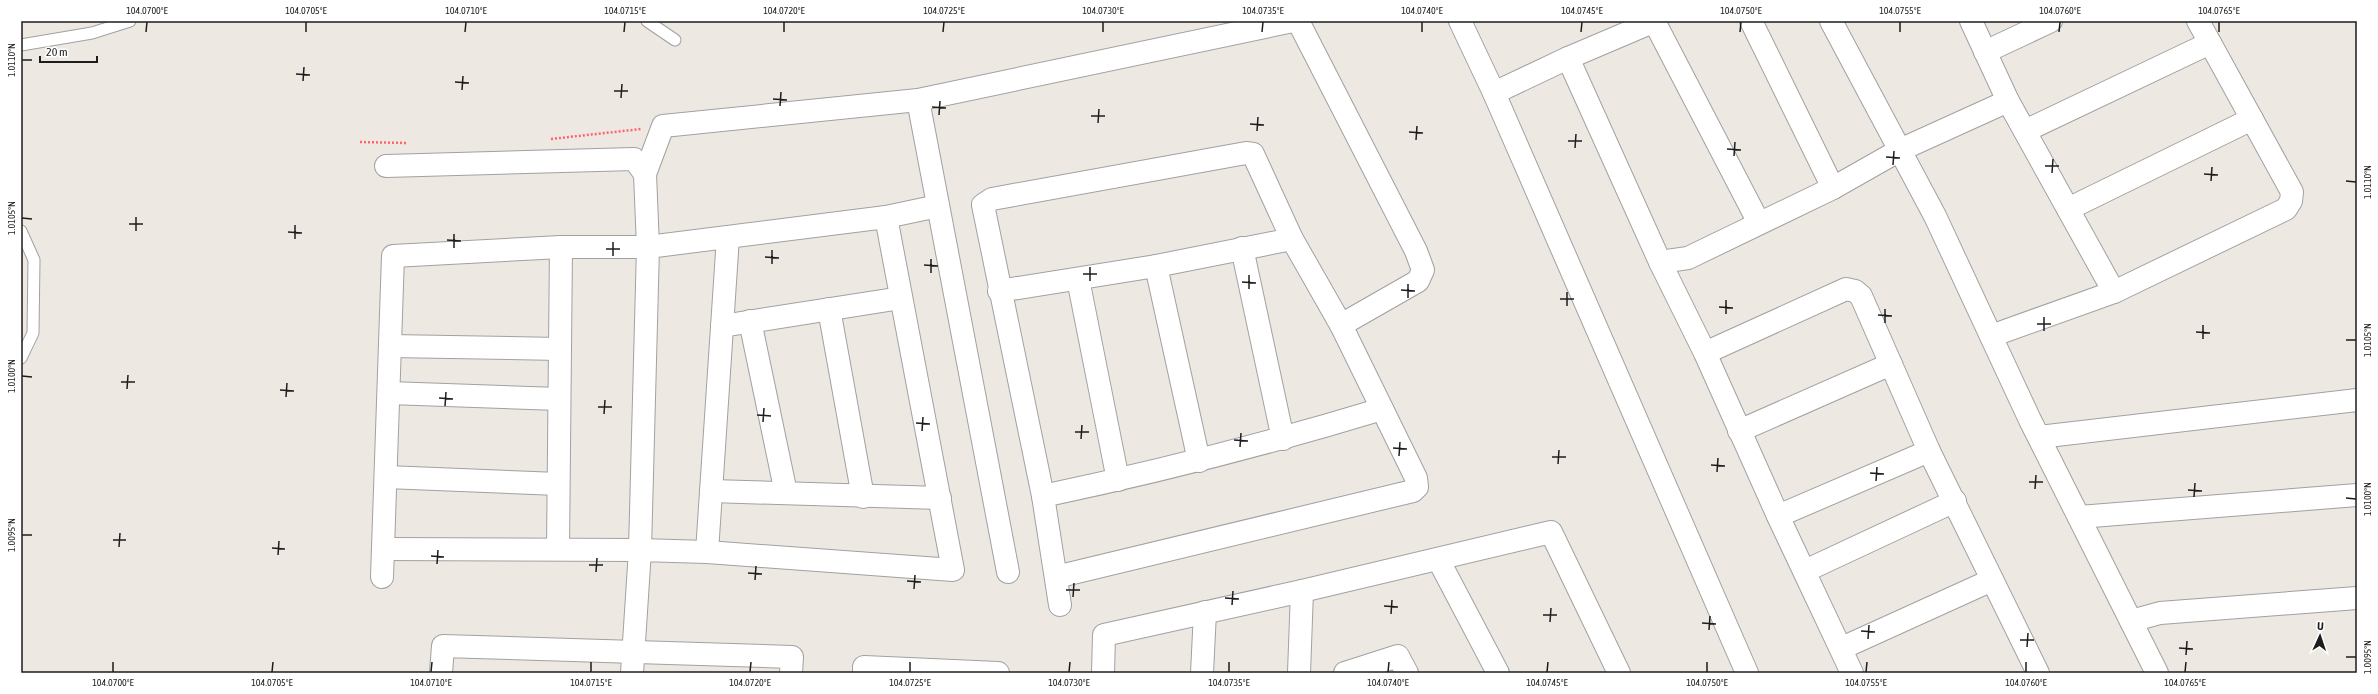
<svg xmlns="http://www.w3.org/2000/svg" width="2378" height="694" font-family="'Asap Condensed',sans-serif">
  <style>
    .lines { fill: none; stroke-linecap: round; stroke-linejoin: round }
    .service-casing { stroke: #a1a1a1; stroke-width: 13 }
    .minor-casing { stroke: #a1a1a1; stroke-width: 24 }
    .path { stroke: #fd656e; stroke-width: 2.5; stroke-dasharray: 2 2; stroke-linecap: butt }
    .service { stroke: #fff; stroke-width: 11 }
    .minor { stroke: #fff; stroke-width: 22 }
    .ticks { fill: none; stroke: #1d1d1d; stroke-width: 1.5 }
    .neatline { fill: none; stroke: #1d1d1d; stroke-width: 1.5 }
    .ticks-label { font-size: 10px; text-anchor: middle; fill: #1d1d1d }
  </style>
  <rect width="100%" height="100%" fill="#eee8e2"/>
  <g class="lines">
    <g class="service-casing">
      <g id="service">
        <polyline points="647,21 675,40"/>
        <polyline points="21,45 92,33 130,21"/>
        <polyline points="21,231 34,260 33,333 21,358"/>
      </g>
    </g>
    <g class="minor-casing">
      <g id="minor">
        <polyline points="1298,21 1416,251 1423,270 1418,281 1341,325"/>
        <polyline points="1460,21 1494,93 1568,58 1655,21"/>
        <polyline points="1654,21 1759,223"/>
        <polyline points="1751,21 1833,188"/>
        <polyline points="1831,21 1935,216 2030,420 2157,673"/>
        <polyline points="1971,21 2008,101 2114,292"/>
        <polyline points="1985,52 2051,21"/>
        <polyline points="1568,58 1660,262 1705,353 1778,516 1852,673"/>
        <polyline points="1494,93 1747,673"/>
        <polyline points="918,100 1008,572"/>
        <polyline points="2025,131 2210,43"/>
        <polyline points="645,174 663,126 918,100 1293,21"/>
        <polyline points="2068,209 2252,119"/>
        <polyline points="1242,248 1283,439"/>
        <polyline points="1660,262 1688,258 1833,188 1900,150 2008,101"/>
        <polyline points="1156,266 1199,461"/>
        <polyline points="1078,279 1118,480"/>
        <polyline points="999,291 1156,266 1292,239"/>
        <polyline points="829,309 863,497"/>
        <polyline points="750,321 786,493"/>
        <polyline points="722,326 901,298"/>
        <polyline points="1991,336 2114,292 2286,209 2291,201 2292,192 2198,21"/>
        <polyline points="390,346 560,349"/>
        <polyline points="1705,353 1846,289 1855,291 1861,296 1929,451 2038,673"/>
        <polyline points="389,393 559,399"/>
        <polyline points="1739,431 1891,364"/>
        <polyline points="2039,437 2357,400"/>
        <polyline points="386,477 558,484"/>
        <polyline points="711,491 940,498"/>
        <path d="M 1043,496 C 1157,472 1270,443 1382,409"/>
        <polyline points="1778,516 1929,451"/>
        <polyline points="2079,517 2357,495"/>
        <polyline points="384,549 640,550 648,247 886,217 938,206"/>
        <polyline points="558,549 561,247"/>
        <polyline points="707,552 953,570 886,217"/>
        <polyline points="1438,559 1498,673"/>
        <polyline points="1805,571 1955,501"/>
        <polyline points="382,577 393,256 561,247 648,247 645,174 634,159 386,166"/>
        <polyline points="1056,577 1413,491 1417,487 1416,478 1341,325 1292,239 1253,154 1246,153 992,199 983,205 1043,496 1060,605"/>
        <polyline points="2131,621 2160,613 2357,598"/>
        <polyline points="1842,648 1992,580"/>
        <polyline points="441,673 443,646 792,657 791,673"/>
        <polyline points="632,673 640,550 707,552 728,237"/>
        <polyline points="864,673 864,667 998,673"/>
        <polyline points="1103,673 1104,635 1302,591 1551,532 1619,673"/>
        <polyline points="1202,673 1205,612"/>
        <polyline points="1299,673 1302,591"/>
        <polyline points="1345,673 1398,656 1407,673"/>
      </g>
    </g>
    <g class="path">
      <polyline points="551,139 641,129"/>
      <polyline points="360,142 407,143"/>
    </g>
    <use href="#service" class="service"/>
    <use href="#minor" class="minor"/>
  </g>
  <path class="ticks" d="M 146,32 L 147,22M 306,32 L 306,22M 465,32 L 466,22M 624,32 L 625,22M 784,32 L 784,22M 943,32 L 944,22M 1103,32 L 1103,22M 1262,32 L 1263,22M 1422,32 L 1422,22M 1581,32 L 1582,22M 1740,32 L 1741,22M 1900,32 L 1900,22M 2059,32 L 2060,22M 2219,32 L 2219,22M 22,60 L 32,60M 296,74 L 310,75M 303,81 L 304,67M 455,82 L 469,83M 462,90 L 463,76M 614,91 L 628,91M 621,98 L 622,84M 773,99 L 787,100M 780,106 L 781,92M 932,107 L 946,108M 939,115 L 940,101M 1091,116 L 1105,116M 1098,123 L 1099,109M 1250,124 L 1264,125M 1257,131 L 1258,117M 1409,132 L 1423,133M 1416,140 L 1417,126M 1568,141 L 1582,141M 1575,148 L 1576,134M 1727,149 L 1741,150M 1734,156 L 1735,142M 1886,157 L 1900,158M 1893,165 L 1894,151M 2045,166 L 2059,166M 2052,173 L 2053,159M 2204,174 L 2218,175M 2211,181 L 2212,167M 2346,181 L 2356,182M 22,218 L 32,219M 129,224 L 143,224M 136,231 L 136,217M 288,232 L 302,233M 295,239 L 295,225M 447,240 L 461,241M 454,248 L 454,234M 606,249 L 620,249M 613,256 L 613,242M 765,257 L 779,258M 772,264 L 772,250M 924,265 L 938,266M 931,273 L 931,259M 1083,274 L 1097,274M 1090,281 L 1090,267M 1242,282 L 1256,283M 1249,289 L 1249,275M 1401,290 L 1415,291M 1408,298 L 1408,284M 1560,299 L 1574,299M 1567,306 L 1567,292M 1719,307 L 1733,308M 1726,314 L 1726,300M 1878,315 L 1892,316M 1885,323 L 1885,309M 2037,324 L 2051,324M 2044,331 L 2044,317M 2196,332 L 2210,333M 2203,339 L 2203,325M 2346,340 L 2356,340M 22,376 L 32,377M 121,382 L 135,382M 127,389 L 128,375M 280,390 L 294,391M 286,397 L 287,383M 439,398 L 453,399M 445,406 L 446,392M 598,407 L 612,407M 604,414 L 605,400M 757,415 L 771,416M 763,422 L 764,408M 916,423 L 930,424M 922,431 L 923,417M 1075,432 L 1089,432M 1081,439 L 1082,425M 1234,440 L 1248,441M 1240,447 L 1241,433M 1393,448 L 1407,449M 1399,456 L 1400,442M 1552,457 L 1566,457M 1558,464 L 1559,450M 1711,465 L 1725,466M 1717,472 L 1718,458M 1870,473 L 1884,474M 1876,481 L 1877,467M 2029,482 L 2043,482M 2035,489 L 2036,475M 2188,490 L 2202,491M 2194,497 L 2195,483M 2346,498 L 2356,499M 22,535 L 32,535M 113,540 L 126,540M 119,547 L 120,533M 272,548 L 285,549M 278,555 L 279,541M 431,556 L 444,557M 437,564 L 438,550M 589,565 L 603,565M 596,572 L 597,558M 748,573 L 762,574M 755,580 L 756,566M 907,581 L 921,582M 914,589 L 915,575M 1066,590 L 1080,590M 1073,597 L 1074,583M 1225,598 L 1239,599M 1232,605 L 1233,591M 1384,606 L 1398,607M 1391,614 L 1392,600M 1543,615 L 1557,615M 1550,622 L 1551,608M 1702,623 L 1716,624M 1709,630 L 1710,616M 1861,631 L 1875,632M 1868,639 L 1869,625M 2020,640 L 2034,640M 2027,647 L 2028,633M 2179,648 L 2193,649M 2186,655 L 2187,641M 2346,657 L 2356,657M 113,672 L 113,662M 272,672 L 273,662M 431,672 L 432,662M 591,672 L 591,662M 750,672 L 751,662M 910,672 L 910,662M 1069,672 L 1070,662M 1229,672 L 1229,662M 1388,672 L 1389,662M 1547,672 L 1548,662M 1707,672 L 1707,662M 1866,672 L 1867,662M 2026,672 L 2026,662M 2185,672 L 2186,662"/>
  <rect width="2378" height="694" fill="none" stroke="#ffffff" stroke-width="44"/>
  <g transform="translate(2320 636) rotate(3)" stroke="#ffffff" stroke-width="3" paint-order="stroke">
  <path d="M0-3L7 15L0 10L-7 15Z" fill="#1d1d1d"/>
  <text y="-6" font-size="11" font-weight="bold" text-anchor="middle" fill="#1d1d1d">U</text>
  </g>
  <path d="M40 56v6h57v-6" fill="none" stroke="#1d1d1d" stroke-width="2"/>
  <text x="46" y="56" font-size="12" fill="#1d1d1d" stroke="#ffffff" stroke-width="3" paint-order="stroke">20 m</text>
  <rect x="22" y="22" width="2334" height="650" class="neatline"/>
  <g class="ticks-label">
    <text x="147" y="14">104.0700°E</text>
    <text x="306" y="14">104.0705°E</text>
    <text x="466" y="14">104.0710°E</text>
    <text x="625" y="14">104.0715°E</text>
    <text x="784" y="14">104.0720°E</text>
    <text x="944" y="14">104.0725°E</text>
    <text x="1103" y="14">104.0730°E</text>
    <text x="1263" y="14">104.0735°E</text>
    <text x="1422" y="14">104.0740°E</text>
    <text x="1582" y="14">104.0745°E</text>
    <text x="1741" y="14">104.0750°E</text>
    <text x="1900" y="14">104.0755°E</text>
    <text x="2060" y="14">104.0760°E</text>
    <text x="2219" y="14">104.0765°E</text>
    <text transform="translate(11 60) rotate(-90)" y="4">1.0110°N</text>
    <text transform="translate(2367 182) rotate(-90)" y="4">1.0110°N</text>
    <text transform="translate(11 218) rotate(-90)" y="4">1.0105°N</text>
    <text transform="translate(2367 340) rotate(-90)" y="4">1.0105°N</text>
    <text transform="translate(11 376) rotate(-90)" y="4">1.0100°N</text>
    <text transform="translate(2367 499) rotate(-90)" y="4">1.0100°N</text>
    <text transform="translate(11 535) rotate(-90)" y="4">1.0095°N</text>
    <text transform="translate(2367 657) rotate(-90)" y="4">1.0095°N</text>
    <text x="113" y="686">104.0700°E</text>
    <text x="272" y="686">104.0705°E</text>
    <text x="431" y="686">104.0710°E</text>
    <text x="591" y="686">104.0715°E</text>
    <text x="750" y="686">104.0720°E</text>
    <text x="910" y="686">104.0725°E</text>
    <text x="1069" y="686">104.0730°E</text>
    <text x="1229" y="686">104.0735°E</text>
    <text x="1388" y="686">104.0740°E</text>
    <text x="1547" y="686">104.0745°E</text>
    <text x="1707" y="686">104.0750°E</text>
    <text x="1866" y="686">104.0755°E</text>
    <text x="2026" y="686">104.0760°E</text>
    <text x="2185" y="686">104.0765°E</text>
  </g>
</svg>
